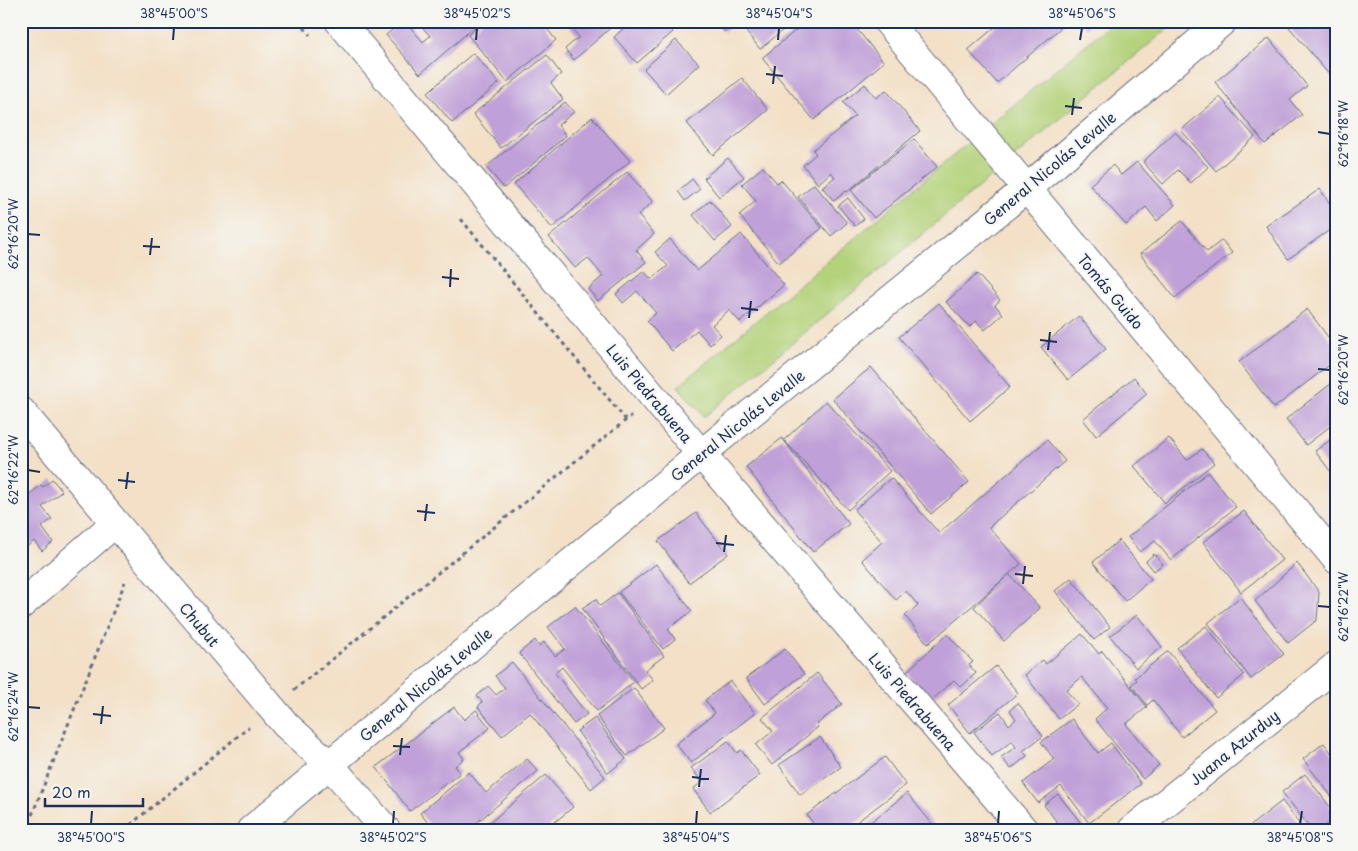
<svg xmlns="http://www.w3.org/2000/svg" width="1358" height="851" font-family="'Playpen Sans',sans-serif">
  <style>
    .green { fill: #b3d279; stroke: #67806c }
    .building { fill: #c0a0d8 }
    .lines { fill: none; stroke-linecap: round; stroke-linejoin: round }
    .minor-casing { stroke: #676d82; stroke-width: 30 }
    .tertiary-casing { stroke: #676d82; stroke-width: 30 }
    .path { stroke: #676d82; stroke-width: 3; stroke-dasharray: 4 4; stroke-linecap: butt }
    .minor { stroke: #fff; stroke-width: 28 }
    .tertiary { stroke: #fff; stroke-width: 28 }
    .ticks { fill: none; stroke: #1b2f5e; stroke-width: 2 }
    .labels { text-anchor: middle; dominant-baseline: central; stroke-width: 4; stroke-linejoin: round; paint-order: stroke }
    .street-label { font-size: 15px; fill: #1b2f5e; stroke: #f6f6f2 }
    .neatline { fill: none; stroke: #1b2f5e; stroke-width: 2 }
    .ticks-label { font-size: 12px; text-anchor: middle; fill: #1b2f5e }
  </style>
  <rect width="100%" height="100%" fill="#f6f6f2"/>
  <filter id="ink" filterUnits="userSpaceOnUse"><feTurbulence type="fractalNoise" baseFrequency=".02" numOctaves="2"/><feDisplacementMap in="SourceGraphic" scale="10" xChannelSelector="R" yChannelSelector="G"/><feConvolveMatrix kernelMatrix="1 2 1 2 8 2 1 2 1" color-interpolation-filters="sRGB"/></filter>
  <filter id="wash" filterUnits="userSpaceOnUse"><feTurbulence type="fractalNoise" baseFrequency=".0096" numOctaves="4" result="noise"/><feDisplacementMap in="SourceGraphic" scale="20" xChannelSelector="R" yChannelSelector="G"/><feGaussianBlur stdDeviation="1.12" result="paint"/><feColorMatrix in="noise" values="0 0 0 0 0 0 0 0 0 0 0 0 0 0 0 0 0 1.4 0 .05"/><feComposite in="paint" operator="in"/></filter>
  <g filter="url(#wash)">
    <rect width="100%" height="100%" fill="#f3e0c6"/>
    <polygon class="green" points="1114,21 1177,21 704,417 678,386"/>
    <g id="blocks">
      <g class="building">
        <polygon points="403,21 405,21 423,42 430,36 417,21 481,21 420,74 386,35"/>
        <polygon points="483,21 541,21 556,40 507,82 468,35"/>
        <polygon points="565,21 615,21 616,23 574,60 565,49 579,37"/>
        <polygon points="632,21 663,21 673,32 637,63 614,37"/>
        <polygon points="716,21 738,21 724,32"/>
        <polygon points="741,21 794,21 760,49 739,23"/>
        <polygon points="807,21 850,21 884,62 814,120 762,58"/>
        <polygon points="990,21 1061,21 1064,25 997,83 968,50 995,27"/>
        <polygon points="1081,21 1095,21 1086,28"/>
        <polygon points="1296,21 1337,21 1337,84 1289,27"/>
        <polygon points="1269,38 1307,86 1290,100 1302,115 1265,144 1215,82"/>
        <polygon points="676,40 699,64 666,94 644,69"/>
        <polygon points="473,53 499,83 452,123 427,93"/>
        <polygon points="547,55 561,74 551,83 563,99 501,148 473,114"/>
        <polygon points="742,78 768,110 713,155 687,123"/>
        <polygon points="865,84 876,98 886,90 920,131 847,192 846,191 834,201 822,187 835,177 831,172 818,184 803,165 816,154 813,150 855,116 843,102"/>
        <polygon points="1220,97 1255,137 1216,171 1181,130"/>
        <polygon points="565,102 574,112 558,125 566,136 504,188 486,167"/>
        <polygon points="592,117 630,161 552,228 514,184"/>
        <polygon points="1175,132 1208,167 1191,183 1178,170 1163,184 1143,162"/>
        <polygon points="914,139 937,167 874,218 851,190"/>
        <polygon points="728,158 744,177 719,197 704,178"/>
        <polygon points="1137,162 1175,205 1157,221 1146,207 1126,225 1090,185 1113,165 1121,175"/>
        <polygon points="763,167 777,183 781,180 822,228 779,263 739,215 756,201 742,184"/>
        <polygon points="627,172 653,202 638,215 654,234 636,250 646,262 598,301 588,289 603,276 588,258 575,268 549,237"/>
        <polygon points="692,179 700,189 685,201 678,191"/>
        <polygon points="814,184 847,223 831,236 798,197"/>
        <polygon points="1320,189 1337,214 1337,225 1288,259 1266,226"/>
        <polygon points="848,198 864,219 855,226 838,206"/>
        <polygon points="710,200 732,227 715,241 693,215"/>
        <polygon points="1182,221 1207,252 1222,240 1232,253 1175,298 1140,254"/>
        <polygon points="741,234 784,285 740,322 729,310 712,325 721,335 710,345 697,330 672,351 647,321 656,313 637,291 623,303 616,294 644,271 651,279 668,266 655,252 670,239 697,271"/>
        <polygon points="977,274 1000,300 995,305 1003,314 985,330 976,321 970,327 946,302"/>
        <polygon points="939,303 1010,387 970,421 899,337"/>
        <polygon points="1307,309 1337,349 1337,359 1274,408 1239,362"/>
        <polygon points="1079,316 1106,349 1068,380 1041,347"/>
        <polygon points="871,367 969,482 931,514 833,399"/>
        <polygon points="1134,377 1147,394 1096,436 1083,419"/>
        <polygon points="1337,379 1337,421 1306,445 1286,419"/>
        <polygon points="826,401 890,471 848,510 784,440"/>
        <polygon points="1337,435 1337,480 1315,451"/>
        <polygon points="782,438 849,524 813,552 746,467"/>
        <polygon points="1169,438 1187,460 1202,449 1214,463 1165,503 1134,466"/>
        <polygon points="1047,440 1065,461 989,527 1021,564 928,644 905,616 918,605 906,591 896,600 862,560 882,542 854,510 891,478 939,533"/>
        <polygon points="1208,472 1236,507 1171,560 1155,541 1140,552 1128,537"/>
        <polygon points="52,479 62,491 42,507 52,519 42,527 53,542 42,551 34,541 21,551 21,501 41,485 43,487"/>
        <polygon points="1244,511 1282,560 1241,592 1203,542"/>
        <polygon points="696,513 728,554 689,583 658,541"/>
        <polygon points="1119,540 1151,579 1125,601 1093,562"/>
        <polygon points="1154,554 1163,564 1154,571 1146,561"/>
        <polygon points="1297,563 1319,592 1317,620 1288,643 1255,601"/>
        <polygon points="656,564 692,611 668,629 675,639 663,649 619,592"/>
        <polygon points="1009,574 1040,608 1004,641 974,607"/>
        <polygon points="21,576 26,582 21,587"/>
        <polygon points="1071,578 1110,627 1094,640 1055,591"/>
        <polygon points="618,593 664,656 645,670 653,680 641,689 582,608 596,599 600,606"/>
        <polygon points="1240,597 1284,654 1251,679 1208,623"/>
        <polygon points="575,606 634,682 597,711 562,667 555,673 587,714 574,724 519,653 535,640 539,646 544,642 555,656 565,649 548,627"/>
        <polygon points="1137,615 1162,647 1136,668 1110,636"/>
        <polygon points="1206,626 1244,675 1216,698 1177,648"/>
        <polygon points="947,634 973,662 969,665 976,673 961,687 954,680 931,701 906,672"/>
        <polygon points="1082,634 1099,654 1102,651 1147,707 1126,724 1159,765 1143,779 1095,719 1107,708 1082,677 1066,690 1078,704 1059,719 1025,675 1043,660 1046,664"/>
        <polygon points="785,649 804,674 765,704 746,678"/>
        <polygon points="1168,651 1215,710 1182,737 1153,700 1147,705 1131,685 1137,680 1135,678"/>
        <polygon points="512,662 605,777 591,789 530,713 502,736 478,707 482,702 477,696 488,686 496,695 505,688 495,676"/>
        <polygon points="996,666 1018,693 970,733 948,705"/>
        <polygon points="817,673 842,704 816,725 818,727 772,765 756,745 773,731 762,718"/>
        <polygon points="730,681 755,713 691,763 676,744 715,713 705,700"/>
        <polygon points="634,688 664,728 627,756 597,716"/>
        <polygon points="1018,703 1043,736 1023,751 1027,756 1011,769 1001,757 1016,747 1012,741 992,756 974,732 1000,712 1009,725 1016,719 1010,710"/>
        <polygon points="454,707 464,720 476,710 490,728 459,752 464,759 455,766 460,773 410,811 376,767"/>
        <polygon points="595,718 626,759 608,773 577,731"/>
        <polygon points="1072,719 1098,753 1111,743 1141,784 1089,823 1061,786 1038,803 1023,783 1054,759 1041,742"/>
        <polygon points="820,737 841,767 800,795 779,765"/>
        <polygon points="728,741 737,753 741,750 760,775 710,812 693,789 702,782 691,768"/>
        <polygon points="1324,743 1337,760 1337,793 1332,797 1303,759"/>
        <polygon points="885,757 906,785 846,830 818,830 807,815"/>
        <polygon points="527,759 538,771 468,830 434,830 420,813 469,772 486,793"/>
        <polygon points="1305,774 1337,816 1337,817 1320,830 1312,830 1282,792"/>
        <polygon points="546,775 573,807 545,830 481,830"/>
        <polygon points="907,793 934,826 930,830 871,830 867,825"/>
        <polygon points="1058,794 1084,827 1080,830 1063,830 1044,805"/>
        <polygon points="1282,801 1304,830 1253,830 1250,826"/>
      </g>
    </g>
  </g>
  <g filter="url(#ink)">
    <use href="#blocks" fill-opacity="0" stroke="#676d82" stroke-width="1"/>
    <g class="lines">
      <g class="minor-casing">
        <g id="minor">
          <polyline points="339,21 701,454 1024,830"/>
          <polyline points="887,21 1337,560"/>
          <polyline points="21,411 286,725 329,764 386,830"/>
          <polyline points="21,605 115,523"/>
          <polyline points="1132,830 1337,665"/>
        </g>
      </g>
      <g class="tertiary-casing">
        <polyline id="tertiary" points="251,830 701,454 1026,189 1223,21"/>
      </g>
      <g class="path">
        <polyline points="299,21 310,35"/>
        <polyline points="461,219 626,420"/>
        <polyline points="294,690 631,416"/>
        <polyline points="26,830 125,582"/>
        <polyline points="124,830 249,727"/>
      </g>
      <use href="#minor" class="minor"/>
      <use href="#tertiary" class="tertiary"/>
    </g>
  </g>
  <path class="ticks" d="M 173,40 L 174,28M 476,40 L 477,28M 778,40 L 779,28M 1080,40 L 1082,28M 766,74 L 783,76M 773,84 L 775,66M 1065,106 L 1082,108M 1072,115 L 1074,98M 1318,132 L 1330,134M 28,234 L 40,235M 143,246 L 160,247M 150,255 L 152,238M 442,277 L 459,279M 450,287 L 451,269M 741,308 L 758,310M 749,318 L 751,301M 1040,340 L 1057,342M 1048,350 L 1050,332M 1318,369 L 1330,370M 28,470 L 40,472M 118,480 L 135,482M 126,489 L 128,472M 417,511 L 435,513M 425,521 L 427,504M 716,543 L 734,545M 724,552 L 726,535M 1015,574 L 1033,576M 1023,584 L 1025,566M 1318,606 L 1330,607M 28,707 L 40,708M 93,714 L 111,716M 101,724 L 103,706M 393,746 L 410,747M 400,755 L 402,738M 692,777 L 709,779M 699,787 L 701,769M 91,824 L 92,811M 393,824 L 394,811M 696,824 L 697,811M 998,824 L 999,811M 1300,824 L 1302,811"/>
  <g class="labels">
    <g class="street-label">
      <text transform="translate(1049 168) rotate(-40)">General Nicolás Levalle</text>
      <text transform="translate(1111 291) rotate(50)">Tomás Guido</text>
      <text transform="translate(650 393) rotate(50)">Luis Piedrabuena</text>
      <text transform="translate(737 425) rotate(-39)">General Nicolás Levalle</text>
      <text transform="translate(200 624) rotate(50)">Chubut</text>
      <text transform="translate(425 684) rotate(-40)">General Nicolás Levalle</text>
      <text transform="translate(913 701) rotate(49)">Luis Piedrabuena</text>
      <text transform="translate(1234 747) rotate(-39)">Juana Azurduy</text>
    </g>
  </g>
  <rect width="1358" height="851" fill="none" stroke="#f6f6f2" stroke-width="55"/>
  <path d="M45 798v8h98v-8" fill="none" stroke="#1b2f5e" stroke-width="2.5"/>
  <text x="52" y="798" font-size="15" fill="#1b2f5e" stroke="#f6f6f2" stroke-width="4" paint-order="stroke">20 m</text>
  <rect x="28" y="28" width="1302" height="796" class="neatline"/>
  <g class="ticks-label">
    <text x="174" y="18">38°45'00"S</text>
    <text x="477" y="18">38°45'02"S</text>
    <text x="779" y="18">38°45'04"S</text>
    <text x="1082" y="18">38°45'06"S</text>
    <text transform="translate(1344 134) rotate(-90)" y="4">62°16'18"W</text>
    <text transform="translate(14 234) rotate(-90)" y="4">62°16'20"W</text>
    <text transform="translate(1344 370) rotate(-90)" y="4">62°16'20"W</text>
    <text transform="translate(14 470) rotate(-90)" y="4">62°16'22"W</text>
    <text transform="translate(1344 607) rotate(-90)" y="4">62°16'22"W</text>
    <text transform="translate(14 707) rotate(-90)" y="4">62°16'24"W</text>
    <text x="91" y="842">38°45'00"S</text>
    <text x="393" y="842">38°45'02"S</text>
    <text x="696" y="842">38°45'04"S</text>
    <text x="998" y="842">38°45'06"S</text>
    <text x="1300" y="842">38°45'08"S</text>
  </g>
</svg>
